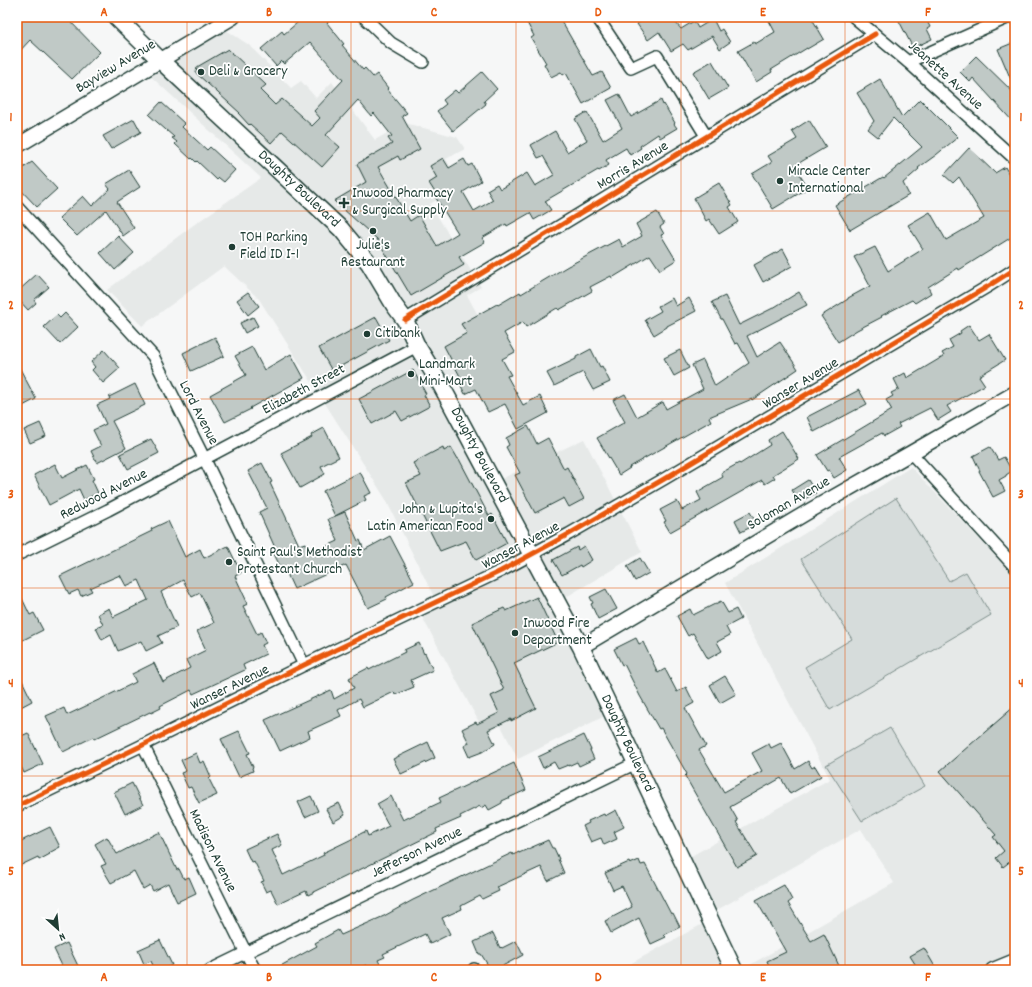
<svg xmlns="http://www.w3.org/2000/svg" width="1032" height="987" font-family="Dekko,sans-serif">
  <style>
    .built { fill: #e6e9e8 }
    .green { fill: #d6dcdb; stroke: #7a8c88 }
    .building { fill: #c0c9c6; stroke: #1f3d34 }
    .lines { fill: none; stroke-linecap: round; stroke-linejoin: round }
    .minor-casing { stroke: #1f3d34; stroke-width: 14 }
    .tertiary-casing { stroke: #1f3d34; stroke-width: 17 }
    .secondary-casing { stroke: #1f3d34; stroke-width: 19 }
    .minor { stroke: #fff; stroke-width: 11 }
    .tertiary { stroke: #fff; stroke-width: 14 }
    .secondary { stroke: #fff; stroke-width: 16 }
    .cycleway-casing { stroke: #fff; stroke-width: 8 }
    .cycleway { stroke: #e8590c; stroke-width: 5 }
    .grid { fill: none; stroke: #e8590c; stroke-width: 1; stroke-opacity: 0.55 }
    .poi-dot { fill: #1f3d34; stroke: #fff; stroke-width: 1.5 }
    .labels { text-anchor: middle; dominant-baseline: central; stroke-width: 3.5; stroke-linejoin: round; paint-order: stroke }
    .street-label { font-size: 15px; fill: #1f3d34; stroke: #fff }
    .poi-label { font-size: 15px; fill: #1f3d34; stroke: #fff; text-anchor: start }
    .neatline { fill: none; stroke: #e8590c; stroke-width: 1.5 }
    .grid-label { font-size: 13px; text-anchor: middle; font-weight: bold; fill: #e8590c }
  </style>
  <rect width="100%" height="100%" fill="#f6f7f7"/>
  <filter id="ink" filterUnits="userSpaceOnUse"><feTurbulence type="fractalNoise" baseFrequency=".025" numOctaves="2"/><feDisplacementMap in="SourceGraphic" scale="8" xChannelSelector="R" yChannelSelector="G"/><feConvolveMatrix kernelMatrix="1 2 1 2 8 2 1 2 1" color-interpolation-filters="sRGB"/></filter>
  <g filter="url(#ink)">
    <g class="built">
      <polygon points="220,26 249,45 291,88 301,81 316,98 332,82 375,140 405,123 457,137 465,149 446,159 461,186 430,204 481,287 467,295 500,356 446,385 497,481 584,439 642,552 561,600 615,711 518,759 501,726 485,733 421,615 438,605 385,498 259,299 224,266 142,326 107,290 192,226 261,178 145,71"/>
      <polygon points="911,467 1015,577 1015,961 993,970 741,970 894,883 861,829 708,915 684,860 830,779 725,583"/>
      <polygon points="708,921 731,970 619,970"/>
    </g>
    <g class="green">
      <polygon points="896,498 949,581 966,572 991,615 830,710 805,667 852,639 801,559"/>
      <polygon points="890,728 925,786 862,821 826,765"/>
    </g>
    <g class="building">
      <polygon points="17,17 66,17 100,52 72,79 30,40 17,54"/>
      <polygon points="304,17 334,17 327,23 344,44 342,45 363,70 365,68 373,77 377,74 388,88 387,89 407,113 402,116 420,149 400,160 398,156 378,167 410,221 419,215 437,246 458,233 434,195 436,194 429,183 437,178 430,166 443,158 449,168 464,159 468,166 472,164 481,181 463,192 474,211 493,200 487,190 497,184 500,189 527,173 535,186 554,175 543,156 538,158 531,145 555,131 567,152 587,140 575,119 587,112 603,140 622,128 607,100 619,94 631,117 661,100 663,105 664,104 675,123 674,124 677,128 660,138 658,134 640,146 641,148 630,155 626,148 606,160 609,165 599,171 598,170 545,201 551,210 534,220 530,213 507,226 506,224 482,238 485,242 459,257 464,265 411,296 377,239 334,201 366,182 357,164 392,144 388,138 392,136 374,113 371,116 358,100 326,135 340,147 322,167 282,131 271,143 250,124 249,125 239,114 240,113 196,73 197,67 228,49 266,85 260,90 275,105 282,99 312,126 320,118 314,111 343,80 310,42 284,64 281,61 276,66 261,49 282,31 284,34"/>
      <polygon points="524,17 559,17 593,76 602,72 611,88 583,104 566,73 563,75 561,72 551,77 544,64 546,63 531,38 534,36"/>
      <polygon points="646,17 671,17 681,29 694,21 698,28 713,19 719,31 722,29 730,42 720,49 712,36 688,50 683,44 671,51 659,32 648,40 637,24"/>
      <polygon points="767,17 811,17 824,39 807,49 807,48 771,70 772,72 756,82 738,51 754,42 755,44 775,32"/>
      <polygon points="897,17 925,17 930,27 927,29 932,39 913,48"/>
      <polygon points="1015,42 1015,89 998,49"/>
      <polygon points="976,56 1015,94 1015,124 973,78 970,82 960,72"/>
      <polygon points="712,61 728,88 709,99 693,72"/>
      <polygon points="482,72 497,89 484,101 486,104 453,131 437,111 446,104 443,100 455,90 458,93"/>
      <polygon points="880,79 902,117 920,99 958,137 936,155 918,168 919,169 903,183 909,195 850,230 835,205 883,177 884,178 922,147 893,118 878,137 868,129 874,121 857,93"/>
      <polygon points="161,102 185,124 182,127 207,150 210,147 235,170 224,182 219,178 217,180 197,161 196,162 192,158 191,159 175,144 177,142 172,138 174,137 149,115"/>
      <polygon points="134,119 141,132 111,149 103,136"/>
      <polygon points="809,120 826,147 794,166 808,188 773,209 752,174 772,162 768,156 797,139 792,131"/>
      <polygon points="969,148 995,173 1005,167 1015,185 1015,235 959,270 958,268 928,287 931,293 915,303 912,300 881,316 882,317 857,330 838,342 821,316 848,299 848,298 870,286 854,257 875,247 888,271 923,249 908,225 930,212 946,240 984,218 959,177 953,183 944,175"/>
      <polygon points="32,162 57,189 37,207 17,186 17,172"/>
      <polygon points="129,170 140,187 117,202 134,228 123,236 106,210 77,236 59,218 83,196 92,206 110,189 106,184"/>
      <polygon points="719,183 732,205 729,207 738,222 719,234 709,219 706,221 694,198"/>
      <polygon points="657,212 664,224 660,227 664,234 661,235 676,260 660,270 650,255 612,278 611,276 590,287 592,291 559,310 557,308 526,327 523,322 504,333 515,352 502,359 511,375 507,376 523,405 540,396 548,413 518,429 505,404 488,412 476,389 465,394 459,382 462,380 444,346 467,333 461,324 497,304 498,305 520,292 521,294 568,266 619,239 623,247 642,236 636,224"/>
      <polygon points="118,236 134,253 115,270 100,253"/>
      <polygon points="783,249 792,266 763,282 754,265"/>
      <polygon points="37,274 49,287 34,300 36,303 28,310 17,298 17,292"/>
      <polygon points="248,292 259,306 248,315 237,300"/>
      <polygon points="799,292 807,305 747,336 757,357 780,342 798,369 752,400 752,399 709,417 711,421 629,467 630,468 619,475 597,438 625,422 613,400 625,394 637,417 663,402 666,409 703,389 692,365 703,360 715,386 749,363 738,343 735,344 722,319 721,319 712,302 725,296 739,325 773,308"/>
      <polygon points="672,298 676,306 689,298 696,311 667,326 667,327 654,335 645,320 661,311 658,306"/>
      <polygon points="65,313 78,327 60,344 44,327 57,315 60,318"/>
      <polygon points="253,317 258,326 245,333 240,323"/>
      <polygon points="376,317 389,340 332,371 319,348"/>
      <polygon points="969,325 979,340 989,334 1005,360 979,376 985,385 947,406 951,412 938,420 930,408 898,424 900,427 884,436 882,433 839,457 847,470 834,478 829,470 827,471 817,455 892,410 886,400 893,396 891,393 899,389 894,379 905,373 907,378 944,356 942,353 953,347 949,340 961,333 960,331"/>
      <polygon points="215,337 224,356 191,371 183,353"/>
      <polygon points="252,347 264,370 291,354 304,378 250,408 251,409 225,422 210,395 246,375 235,356"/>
      <polygon points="591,349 600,367 602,366 610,382 593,390 583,372 554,386 547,373 576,359 576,357"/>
      <polygon points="104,350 120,368 103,383 92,370 95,367 91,362"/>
      <polygon points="680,350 689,368 674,376 664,358"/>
      <polygon points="17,363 36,399 17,409"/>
      <polygon points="413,370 426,394 424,395 430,406 402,421 396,411 372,424 359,399"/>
      <polygon points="135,384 145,405 112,421 126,448 97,463 91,451 101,446 93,430 106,424 97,405 110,399 109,397"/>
      <polygon points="859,390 867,404 814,432 807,417"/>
      <polygon points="40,423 46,436 30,443 24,430"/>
      <polygon points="528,426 537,444 548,438 564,469 567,467 584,499 569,507 564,498 535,513 515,475 520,473 506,447 509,445 506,438"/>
      <polygon points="324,428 339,457 321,466 325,474 300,488 281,453 312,437 311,435"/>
      <polygon points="782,431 799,459 773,475 775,478 765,484 762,480 670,532 664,522 666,521 660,510 677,501 682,510 701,500 697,492 723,477 721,473 739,463 740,464 770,445 768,440"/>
      <polygon points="151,439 159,453 128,469 120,454"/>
      <polygon points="443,447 444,451 451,447 458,459 459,459 489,516 492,514 507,543 476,560 466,541 440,551 406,483 421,476 413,463"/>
      <polygon points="990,447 998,460 1004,457 1012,471 1006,475 1006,476 999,480 1005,491 993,497 979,471 980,471 973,456"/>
      <polygon points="262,463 272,482 270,483 277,498 299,545 305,543 310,554 338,541 328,519 345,512 358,541 360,540 364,550 390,536 414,582 386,597 387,599 368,608 346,565 294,589 283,565 280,566 273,552 276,550 259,512 267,508 248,471"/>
      <polygon points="55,464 62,478 87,465 94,479 92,480 98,493 84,500 79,489 49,505 34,475"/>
      <polygon points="360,472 371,493 364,496 366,500 335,516 323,491"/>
      <polygon points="808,480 816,493 799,502 792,490"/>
      <polygon points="750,512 757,524 741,532 735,520"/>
      <polygon points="168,521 185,557 200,549 204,558 228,546 241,573 235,576 248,604 243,606 257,634 261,632 266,643 262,645 266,654 243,665 245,670 193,694 191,690 160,706 161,708 151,713 150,712 94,739 93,737 63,752 46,716 64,708 67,715 107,696 136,682 132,674 154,663 163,682 190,668 186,660 206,650 197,631 214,623 200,593 192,597 183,580 161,592 177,627 158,636 162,643 146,651 141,641 118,651 111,635 102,640 96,628 103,625 98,614 109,608 113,617 148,600 139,580 126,586 120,575 90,588 92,591 81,596 78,590 69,594 60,576 152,531 151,529"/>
      <polygon points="584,546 592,560 581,567 580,565 562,575 553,560 577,547 578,550"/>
      <polygon points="640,558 649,573 635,581 627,566"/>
      <polygon points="17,588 30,615 34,613 43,630 17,643"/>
      <polygon points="606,589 617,609 598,619 591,604 593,603 590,597"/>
      <polygon points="537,597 558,642 514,663 536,708 511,721 511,719 488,730 495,744 482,752 469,757 464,746 469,743 462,729 476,722 477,724 499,713 491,696 504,690 472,623 504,608 506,611"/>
      <polygon points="721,601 728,613 736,609 741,619 726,627 730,635 717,642 722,651 708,659 693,633 688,636 677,616 690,609 693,615"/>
      <polygon points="636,638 639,644 643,642 658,673 665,669 677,692 686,687 694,703 685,708 706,746 699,750 724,792 762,771 752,753 769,744 771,748 781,743 795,769 808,761 812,768 815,766 821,776 790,794 781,778 730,807 738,821 736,822 757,856 737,867 685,776 687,774 661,728 659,729 640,696 624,664 622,665 614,649"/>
      <polygon points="419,643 424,654 425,653 433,670 411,680 414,687 395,695 394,692 363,707 359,699 338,710 341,716 308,731 310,737 280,751 265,720 331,690 334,699 354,688 349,678 368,668 369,670 405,652 404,650"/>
      <polygon points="17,670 32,701 17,709"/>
      <polygon points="725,676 736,694 720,703 710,685"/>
      <polygon points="1015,706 1015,863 1012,860 1003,867 996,858 1004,851 993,837 996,835 940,771"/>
      <polygon points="239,731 250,753 247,754 253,767 252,768 253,771 239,777 221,739"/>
      <polygon points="28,733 43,764 24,773 17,758 17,738"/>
      <polygon points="584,735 591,750 590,750 594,759 579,766 577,762 568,766 568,765 558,769 554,762 543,768 538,757"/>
      <polygon points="428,742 435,758 401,774 393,759"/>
      <polygon points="196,753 200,763 204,761 211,777 209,779 217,795 199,803 191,787 188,788 181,773 186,771 181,760"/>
      <polygon points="514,763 526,790 502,801 502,803 489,810 486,805 481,808 480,806 460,816 461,818 436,829 437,832 308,895 306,891 278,904 271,890 266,892 261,882 264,881 254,861 251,862 245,849 277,834 282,845 272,850 283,875 324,855 323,853 356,837 356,836 366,831 368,836 389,826 377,804 391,796 403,820 441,802 439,798"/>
      <polygon points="132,783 143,805 125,814 114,792"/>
      <polygon points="311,796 318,811 305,817 298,802"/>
      <polygon points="339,803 345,815 333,822 326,809"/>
      <polygon points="616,810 624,827 614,832 617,839 604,845 601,838 591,842 583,826 589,823 588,821 604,814 605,816"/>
      <polygon points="50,827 60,847 49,853 50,854 39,860 38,857 17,867 17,843"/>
      <polygon points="159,832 177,870 179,869 184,879 189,877 196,893 177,902 168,883 153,891 150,885 143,889 134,871 111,883 101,866 106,864 95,844 107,837 117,854"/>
      <polygon points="548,840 552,848 554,848 559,859 558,859 564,873 548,881 541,867 497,887 499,891 482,899 480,896 461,906 462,909 442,918 450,934 430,944 425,934 383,954 385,957 378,960 381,966 371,970 369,970 366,965 357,970 273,970 317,946 315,943 338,930 341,935 384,916 413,900 512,853 513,855 519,852 519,853"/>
      <polygon points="639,860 641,865 645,864 671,914 673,913 680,927 664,935 666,937 651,944 639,918 611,933 605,921 632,907 622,886 613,890 605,873 629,862 630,864"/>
      <polygon points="784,885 792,900 788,903 811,941 824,934 841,970 771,970 767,961 786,952 756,900"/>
      <polygon points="493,933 500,948 501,947 502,948 516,941 523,955 495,970 491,970 481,954 479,954 474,942"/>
      <polygon points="160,940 172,965 162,970 155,970 151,961 144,964 138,950"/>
      <polygon points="67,943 80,970 64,970 54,949"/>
      <polygon points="924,948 937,970 922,970 919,966 917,967 910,956"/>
    </g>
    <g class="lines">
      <g class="minor-casing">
        <g id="minor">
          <polyline points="364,17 391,43 423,62"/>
          <polyline points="597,17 631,68 657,56 706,136"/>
          <polyline points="854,17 908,62 1015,159"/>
          <polyline points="908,62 1009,17"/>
          <polyline points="17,207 153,356 205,460 304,665"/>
          <polyline points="405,320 875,34"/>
          <polyline points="911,453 1015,567"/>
          <polyline points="17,555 108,510 417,346"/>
          <polyline points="143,745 246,953 255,970"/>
          <polyline points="17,806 143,745 304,665 501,571 569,534 664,479 987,287 1015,269"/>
          <polyline points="474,969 475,970"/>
          <polyline points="210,970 636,763"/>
        </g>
      </g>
      <g class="tertiary-casing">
        <g id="tertiary">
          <polyline points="17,146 233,17"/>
          <polyline points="581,647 811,510 911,453 1015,393"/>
          <polyline points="993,970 1015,961"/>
        </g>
      </g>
      <g class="secondary-casing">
        <g id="secondary">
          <path id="s1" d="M 116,17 L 160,60 L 341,229 L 369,263 L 394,305 L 405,320 L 417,346 L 441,385 L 581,647 L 734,970"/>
        </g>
      </g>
      <use href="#minor" class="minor"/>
      <use href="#tertiary" class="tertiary"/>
      <use href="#secondary" class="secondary"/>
      <g class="cycleway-casing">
        <g id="cycleway">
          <polyline points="405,320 875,34"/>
          <polyline points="17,806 143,745 304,665 501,571 569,534 664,479 987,287 1015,269"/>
        </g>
      </g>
      <use href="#cycleway" class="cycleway"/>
    </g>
  </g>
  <path class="grid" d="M 187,17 L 187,970M 351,17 L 351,970M 516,17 L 516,970M 681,17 L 681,970M 845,17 L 845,970M 17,211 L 1015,211M 17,399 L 1015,399M 17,588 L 1015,588M 17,776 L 1015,776"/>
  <g class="poi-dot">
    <circle cx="201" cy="72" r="4"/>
    <circle cx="780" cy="181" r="4"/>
    <path d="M342 197h4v4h4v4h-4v4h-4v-4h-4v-4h4z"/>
    <circle cx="373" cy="231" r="4"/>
    <circle cx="232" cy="247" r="4"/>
    <circle cx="367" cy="334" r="4"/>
    <circle cx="411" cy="374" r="4"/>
    <circle cx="491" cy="519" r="4"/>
    <circle cx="229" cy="562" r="4"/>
    <circle cx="515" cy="633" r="4"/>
  </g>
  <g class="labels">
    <g class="street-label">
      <text transform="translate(116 67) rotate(-31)">Bayview Avenue</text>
      <text transform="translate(945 76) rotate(42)">Jeanette Avenue</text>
      <text transform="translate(633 166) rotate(-31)">Morris Avenue</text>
      <text stroke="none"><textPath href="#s1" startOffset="251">Doughty Boulevard</textPath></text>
      <text transform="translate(801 384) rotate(-31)">Wanser Avenue</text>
      <text transform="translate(304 390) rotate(-28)">Elizabeth Street</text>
      <text transform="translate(198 413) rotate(63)">Lord Avenue</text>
      <text stroke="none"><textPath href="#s1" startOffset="575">Doughty Boulevard</textPath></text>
      <text transform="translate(104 495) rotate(-27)">Redwood Avenue</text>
      <text transform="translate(789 504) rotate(-30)">Soloman Avenue</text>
      <text transform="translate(521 546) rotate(-28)">Wanser Avenue</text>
      <text transform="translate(230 688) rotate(-26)">Wanser Avenue</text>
      <text stroke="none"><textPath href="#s1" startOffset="899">Doughty Boulevard</textPath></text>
      <text transform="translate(212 851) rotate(64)">Madison Avenue</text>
      <text transform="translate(417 853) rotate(-26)">Jefferson Avenue</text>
    </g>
    <g class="poi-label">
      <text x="209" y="72">Deli &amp; Grocery</text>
      <text x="788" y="172">Miracle Center<tspan x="788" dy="17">International</tspan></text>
      <text x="352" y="194">Inwood Pharmacy<tspan x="352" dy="17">&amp; Surgical Supply</tspan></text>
      <text x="240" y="238">TOH Parking<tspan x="240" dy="17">Field ID I-1</tspan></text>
      <text x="373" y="246" text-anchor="middle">Julie's<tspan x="373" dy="17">Restaurant</tspan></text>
      <text x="375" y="334">Citibank</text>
      <text x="419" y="365">Landmark<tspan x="419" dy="17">Mini-Mart</tspan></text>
      <text x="483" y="510" text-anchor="end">John &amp; Lupita's<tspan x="483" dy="17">Latin American Food</tspan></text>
      <text x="237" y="553">Saint Paul's Methodist<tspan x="237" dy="17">Protestant Church</tspan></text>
      <text x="523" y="624">Inwood Fire<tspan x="523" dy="17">Department</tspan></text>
    </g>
  </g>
  <rect width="1032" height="987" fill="none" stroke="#fff" stroke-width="44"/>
  <g transform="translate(58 929) rotate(153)" stroke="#ffffff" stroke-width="3" paint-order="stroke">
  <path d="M0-3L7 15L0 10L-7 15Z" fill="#1f3d34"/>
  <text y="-6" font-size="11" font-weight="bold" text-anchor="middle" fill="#1f3d34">N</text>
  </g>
  <rect x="22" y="22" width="988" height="943" class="neatline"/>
  <g class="grid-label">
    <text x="104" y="16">A</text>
    <text x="269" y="16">B</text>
    <text x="434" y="16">C</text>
    <text x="598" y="16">D</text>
    <text x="763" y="16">E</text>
    <text x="928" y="16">F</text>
    <text x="11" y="121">1</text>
    <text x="1021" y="121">1</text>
    <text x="11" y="309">2</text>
    <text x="1021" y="309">2</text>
    <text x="11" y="498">3</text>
    <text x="1021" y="498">3</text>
    <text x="11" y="687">4</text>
    <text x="1021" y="687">4</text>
    <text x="11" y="875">5</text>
    <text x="1021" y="875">5</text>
    <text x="104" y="981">A</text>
    <text x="269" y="981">B</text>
    <text x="434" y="981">C</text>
    <text x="598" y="981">D</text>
    <text x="763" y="981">E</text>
    <text x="928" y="981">F</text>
  </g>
</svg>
